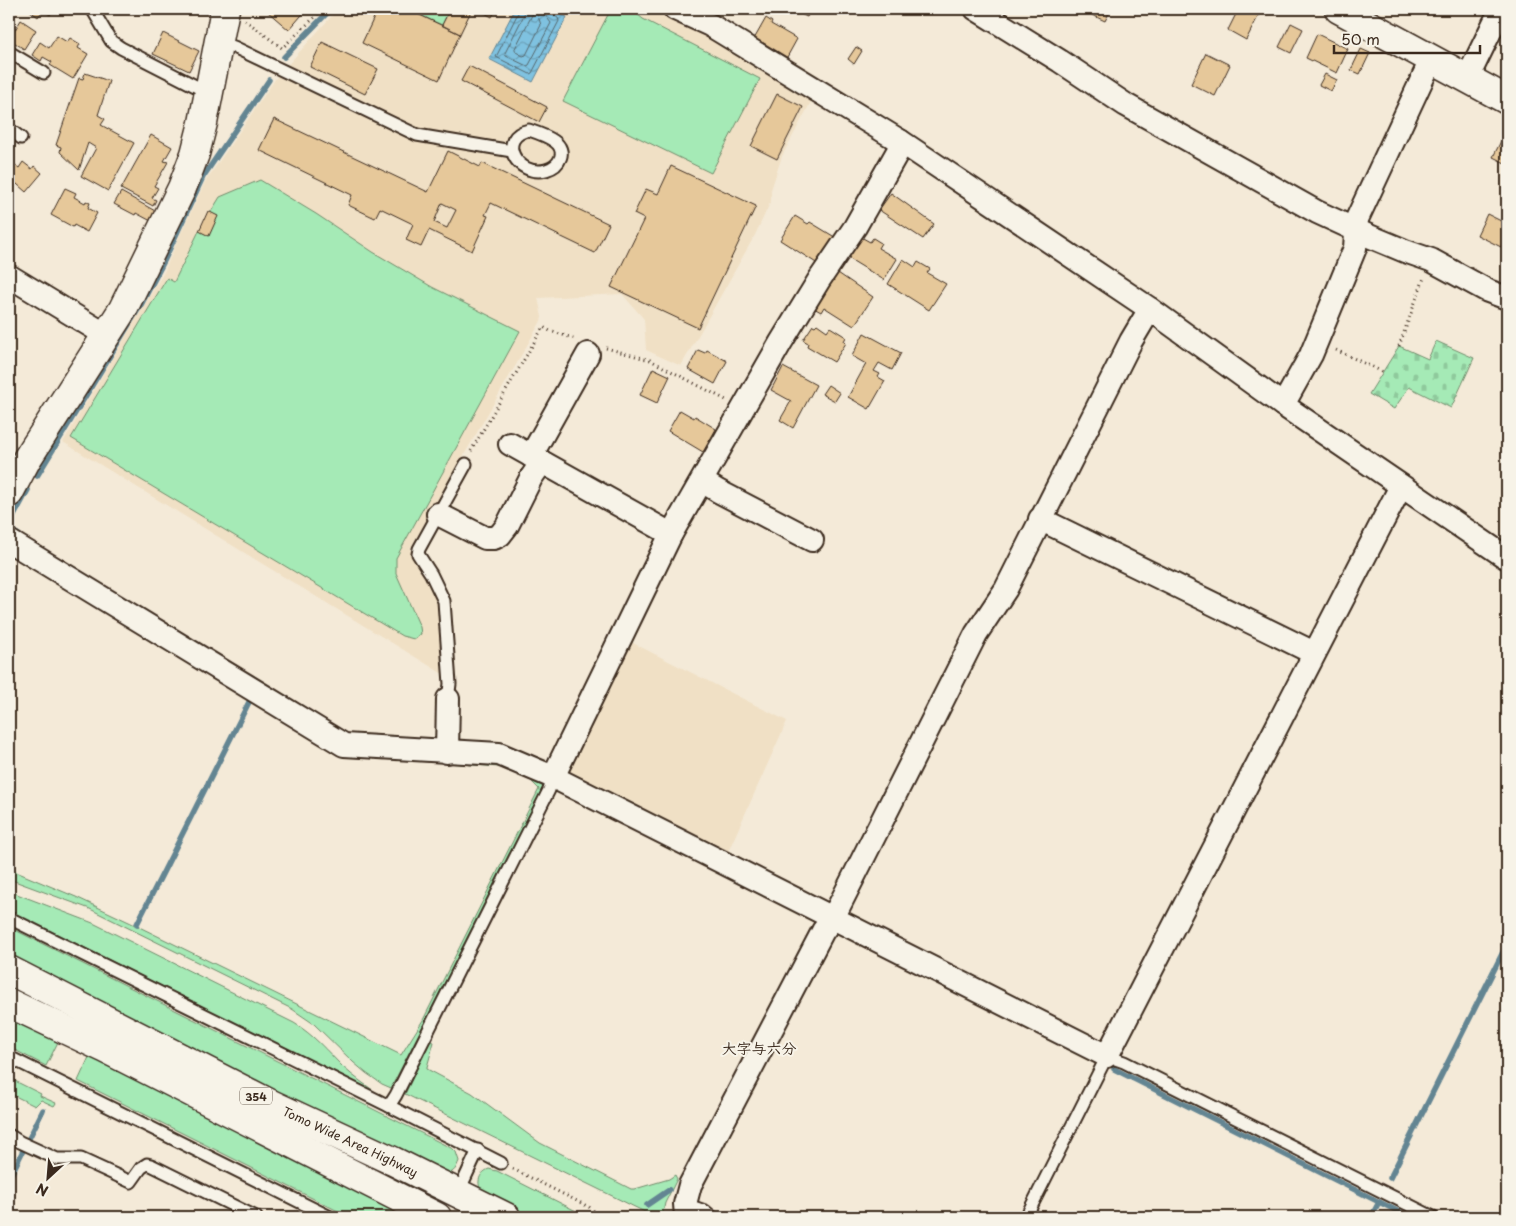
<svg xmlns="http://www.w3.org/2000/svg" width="1516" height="1226" font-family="'Playpen Sans','Klee One',sans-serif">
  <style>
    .built { fill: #f0e0c5 }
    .grass { fill: #a5eab6; stroke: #708a6a }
    .cemetery { fill: url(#cemetery-stones); stroke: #708a6a }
    .water { fill: url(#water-waves); stroke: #648592 }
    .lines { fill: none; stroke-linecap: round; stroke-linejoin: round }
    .shore { stroke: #56676c; stroke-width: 1 }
    .stream { stroke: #648592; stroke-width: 5.5 }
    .building { fill: #e6c89a; stroke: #3b2a1e; fill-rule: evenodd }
    .lane-casing { stroke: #3b2a1e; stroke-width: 15 }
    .street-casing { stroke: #3b2a1e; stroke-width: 26 }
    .secondary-casing { stroke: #3b2a1e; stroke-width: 31 }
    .highway-casing { stroke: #3b2a1e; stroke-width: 31 }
    .path { stroke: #3b2a1e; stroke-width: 3; stroke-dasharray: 1 4; stroke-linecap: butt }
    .lane { stroke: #f7f3e8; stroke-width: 11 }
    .street { stroke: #f7f3e8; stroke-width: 22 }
    .secondary { stroke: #f7f3e8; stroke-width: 28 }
    .highway { stroke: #f7f3e8; stroke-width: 28 }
    .labels { text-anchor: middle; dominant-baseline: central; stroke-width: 4; stroke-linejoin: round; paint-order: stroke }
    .shield { fill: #f7f3e8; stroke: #73665b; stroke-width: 1 }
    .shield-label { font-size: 11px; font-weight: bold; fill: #3b2a1e }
    .street-label { font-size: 12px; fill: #3b2a1e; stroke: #f7f3e8 }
    .quarter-label { font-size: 15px; font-weight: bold; fill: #3b2a1e; stroke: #f7f3e8 }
  </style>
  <defs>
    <pattern id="cemetery-stones" width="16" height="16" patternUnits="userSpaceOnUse" patternTransform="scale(1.25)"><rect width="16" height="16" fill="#a5eab6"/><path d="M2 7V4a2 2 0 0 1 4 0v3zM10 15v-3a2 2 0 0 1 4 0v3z" fill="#8fc99c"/></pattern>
    <pattern id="water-waves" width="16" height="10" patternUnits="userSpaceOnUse" patternTransform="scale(1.25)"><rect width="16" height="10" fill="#7fc2e0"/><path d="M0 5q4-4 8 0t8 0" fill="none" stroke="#699eb5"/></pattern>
  </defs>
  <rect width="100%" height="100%" fill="#f4ead8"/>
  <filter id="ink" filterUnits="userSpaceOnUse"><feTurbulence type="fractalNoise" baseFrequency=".02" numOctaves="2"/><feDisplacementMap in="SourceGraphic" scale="10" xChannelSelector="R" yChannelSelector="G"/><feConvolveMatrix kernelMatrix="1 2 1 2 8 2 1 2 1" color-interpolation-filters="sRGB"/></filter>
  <g filter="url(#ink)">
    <g class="built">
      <polygon points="338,9 650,9 696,30 812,100 782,156 771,190 771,201 755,235 681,366 646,350 644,319 622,294 538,298 542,317 541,321 410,549 433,587 438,600 442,626 443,674 63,442 164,272 180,235 205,182 276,78"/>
      <polygon points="629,641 787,721 727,854 569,778 567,770"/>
    </g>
    <g class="grass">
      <polygon points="407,9 450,9 442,25"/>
      <path d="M 611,9 C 625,9 632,9 643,19 L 760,79 L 711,173 L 563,101 Z"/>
      <polygon points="260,180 316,214 373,252 432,287 520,331 396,558 396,573 420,627 421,634 414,639 402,636 71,438 167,278 174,282 199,231 220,197"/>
      <polygon points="443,760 498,763 543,783 544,789 391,1088 382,1084 366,1073 353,1062 314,1024 292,1009 90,909 9,879 9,869 76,897 129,922 401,1055 423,1020 539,789 530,780 499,767 447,763"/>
      <path d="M 9,891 L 93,923 L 294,1023 C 314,1035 327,1051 343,1067 C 355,1078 367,1086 380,1095 L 9,910 Z"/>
      <path d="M 9,927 L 453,1149 L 456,1152 L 459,1161 C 456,1168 455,1172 447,1174 L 294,1102 L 9,958 Z"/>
      <polygon points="9,1017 59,1040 46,1066 9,1047"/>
      <polygon points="428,1040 434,1042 427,1067 427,1069 472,1093 540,1143 631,1189 635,1189 669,1179 675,1175 677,1179 665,1203 662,1217 655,1217 405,1094 423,1056"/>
      <polygon points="90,1055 411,1217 350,1217 78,1081"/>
      <polygon points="9,1078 41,1094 40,1096 56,1103 54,1106 41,1100 35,1106 9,1093"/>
      <path d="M 489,1169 L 497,1171 L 584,1215 L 585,1217 L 532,1217 L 485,1194 C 475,1186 478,1173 489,1169 Z"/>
    </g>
    <polygon class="cemetery" points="1436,341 1474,358 1451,408 1409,387 1394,409 1369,394 1399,346 1428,359"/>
    <polygon class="water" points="515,9 551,9 567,17 533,82 489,59"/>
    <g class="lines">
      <g class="shore">
        <polyline points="519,9 518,13 496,57 530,74 532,73 559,21 558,18 552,14 551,9"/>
        <polyline points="525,9 524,15 505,53 506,56 527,66 529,65 551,23 545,15 544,9"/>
        <polygon points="534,12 537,13 541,25 526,55 523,56 516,52 515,49"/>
      </g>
      <g class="stream">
        <polyline points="284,57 331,9"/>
        <polyline points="37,476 142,303 164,261 203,177 269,80"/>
        <polyline points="9,525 28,490"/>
        <polyline points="9,527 11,530 19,535"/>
        <polyline points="137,924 249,702"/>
        <polyline points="1114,1069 1409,1217"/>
        <polyline points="1390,1178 1507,944"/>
        <polyline points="9,1179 43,1110"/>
        <polyline points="647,1205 669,1190"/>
        <polyline points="1371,1217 1379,1202"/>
      </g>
    </g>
    <g class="building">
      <polygon points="30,9 55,9 50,15 43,10 38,17 29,10"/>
      <polygon points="269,9 307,9 289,30 267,11"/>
      <polygon points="378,9 407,9 460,34 439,80 362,43"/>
      <polygon points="450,9 472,9 460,34 442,25"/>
      <polygon points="483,9 496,9 492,17 481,11"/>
      <polygon points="790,9 811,9 807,17"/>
      <polygon points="1095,9 1111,9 1105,21 1092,15"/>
      <polygon points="1232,9 1262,9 1246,40 1228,30 1237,12"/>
      <polygon points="766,18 772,22 771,24 797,39 786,59 753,41"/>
      <polygon points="21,20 36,30 24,49 9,39 9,31 13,33"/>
      <polygon points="1291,23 1303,29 1291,53 1279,47"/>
      <polygon points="163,33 199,51 189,71 153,54"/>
      <polygon points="1317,34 1348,49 1337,73 1306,58"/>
      <polygon points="57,36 67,42 70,38 80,44 78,48 88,54 73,79 50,65 52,62 43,57 41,61 32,55 40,42 49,48"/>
      <polygon points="322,42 378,69 365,94 310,67"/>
      <polygon points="856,47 862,51 854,64 848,59"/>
      <polygon points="1361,49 1370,53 1360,74 1351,70"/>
      <polygon points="1206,53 1230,65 1215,96 1191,84"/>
      <polygon points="469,66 547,107 539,122 461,81"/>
      <polygon points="85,73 109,81 98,115 105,119 101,125 134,143 108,191 81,176 96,148 88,143 79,170 60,152 61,147 56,145 79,78 83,79"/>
      <polygon points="1325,74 1337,80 1331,91 1319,85"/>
      <polygon points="777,94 803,107 777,159 751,146"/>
      <path d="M 274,119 L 428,192 L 448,151 L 480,167 L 482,163 L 609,224 L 595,253 L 491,203 L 485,215 L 488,216 L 472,251 L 429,230 L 421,247 L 406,240 L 413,224 L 380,208 L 375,218 L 348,205 L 352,195 L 259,150 ZM 442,203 L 456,210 L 447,228 L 434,222 Z"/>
      <polygon points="151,135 172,147 164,161 168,162 154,186 158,188 152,198 156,200 153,206 121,189"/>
      <polygon points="1504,135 1507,136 1507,164 1493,157"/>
      <polygon points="23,162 32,169 34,166 42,173 26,192 9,177 9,170 14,164 19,168"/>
      <polygon points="671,166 756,206 698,328 611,287 644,219 634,214 646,189 658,194"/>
      <polygon points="65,188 76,193 74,197 85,203 86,201 90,203 88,208 97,213 87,232 74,225 73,227 51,215"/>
      <polygon points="121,192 157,212 151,221 136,213 135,215 114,204"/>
      <polygon points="891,193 934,224 923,239 879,210"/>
      <polygon points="208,211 218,216 209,236 199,231"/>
      <polygon points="1487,214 1507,224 1507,234 1501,247 1477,235"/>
      <polygon points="795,216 808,224 810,222 838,239 821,266 780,240"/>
      <polygon points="861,237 870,242 873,238 881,243 878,248 897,259 884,280 848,258"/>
      <polygon points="903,259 915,267 918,262 930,269 927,273 946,284 929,310 888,284"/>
      <polygon points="835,271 873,297 854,326 824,307 821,312 812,307"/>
      <polygon points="817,324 827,331 830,327 846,337 844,341 846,343 834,362 807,346 808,343 803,340 813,325 815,326"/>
      <polygon points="864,333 901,353 892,370 879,363 874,371 880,374 878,377 885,381 869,409 848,397 866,364 852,356"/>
      <polygon points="698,350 705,353 707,350 727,361 715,384 688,369"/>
      <polygon points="783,367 816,385 793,428 780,420 791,401 771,390"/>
      <polygon points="653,368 670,376 657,403 640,395"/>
      <polygon points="828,385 840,393 835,401 822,394"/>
      <polygon points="680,410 694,418 695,416 716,429 703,452 668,431"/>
    </g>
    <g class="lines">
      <g class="lane-casing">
        <g id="lane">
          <polyline points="92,9 111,41 121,48 209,93"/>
          <polyline points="219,42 234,47 417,135 512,151"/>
          <polyline points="9,52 44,73"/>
          <polyline points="9,129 21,138"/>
          <path d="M 529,130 C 538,133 547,136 554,141 C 568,151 560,166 546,170 C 517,178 495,137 529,130 Z"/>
          <polyline points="448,699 450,684 444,601 431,574 418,554 419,549 466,464"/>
          <polyline points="9,918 389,1106 501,1163"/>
          <polyline points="9,1057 330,1217"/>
          <polyline points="389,1106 396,1095 549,790 553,777"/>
          <polyline points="9,1135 20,1142 57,1159 81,1159 131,1182 141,1168 147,1164 151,1165 256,1217"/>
          <polyline points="458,1193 478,1150"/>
          <polyline points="685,1204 705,1211 712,1217"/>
          <polyline points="1026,1217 1107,1056 1124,1062 1433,1217"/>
        </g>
      </g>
      <g class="street-casing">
        <g id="street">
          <polyline points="675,9 710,25 900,141 1150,309 1283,405 1507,558"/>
          <polyline points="976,9 1060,61 1126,105 1317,212 1369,236 1405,251 1431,260 1488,291 1507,298"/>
          <polyline points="1467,79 1501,9"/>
          <polyline points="9,276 106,335"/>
          <polyline points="1283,405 1311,355 1337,292 1355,248 1357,219 1432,58"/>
          <polyline points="510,444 671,534"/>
          <polyline points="531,456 588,354"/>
          <polyline points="702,481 718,491 812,540"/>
          <polyline points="438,514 485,538 494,538 500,535 507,526 531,478 542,462"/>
          <polyline points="1040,519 1314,653"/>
          <polyline points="9,541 344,745 499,754 553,777 1107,1056 1401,486"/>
          <polyline points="447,752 448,699"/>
          <polyline points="553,777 671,534 781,342 819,280 855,227 898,151 900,141"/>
          <polyline points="686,1217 685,1204 690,1185 823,931 833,918 976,634 1006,589 1131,341 1150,309"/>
        </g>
      </g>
      <g class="secondary-casing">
        <g id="secondary">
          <polyline points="1339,9 1507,100"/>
          <polyline points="9,493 27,459 123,309 182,188 195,154 203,123 225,9"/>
        </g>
      </g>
      <g class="highway-casing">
        <g id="highway">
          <path id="s1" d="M 9,970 L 271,1104 L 393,1161 L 506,1217"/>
          <polyline points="9,1003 104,1048 437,1217"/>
        </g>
      </g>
      <g class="path">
        <polyline points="245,20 282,48 314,18 322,9"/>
        <polyline points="1399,346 1424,278"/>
        <polyline points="606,348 650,360 726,400"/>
        <polyline points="1336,350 1383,372"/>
        <polyline points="471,451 543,327 550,331 576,339"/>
        <polyline points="513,1169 589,1207 601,1217"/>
      </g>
      <use href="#lane" class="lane"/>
      <use href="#street" class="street"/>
      <use href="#secondary" class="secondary"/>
      <use href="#highway" class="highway"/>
    </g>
  </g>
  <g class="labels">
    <rect class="shield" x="240" y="1087.5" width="32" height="17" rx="4"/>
    <g class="shield-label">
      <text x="256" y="1096">354</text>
    </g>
    <g class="street-label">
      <text stroke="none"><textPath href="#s1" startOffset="382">Tomo Wide Area Highway</textPath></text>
    </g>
    <g class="quarter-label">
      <text x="759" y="1047">大字与六分</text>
    </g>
  </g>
  <rect width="1516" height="1226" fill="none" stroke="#f7f3e8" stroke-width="30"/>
  <rect x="15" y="15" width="1486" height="1196" fill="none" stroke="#3b2a1e" stroke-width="2" filter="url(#ink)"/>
  <g transform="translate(48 1178) rotate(206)" stroke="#f7f3e8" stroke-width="4" paint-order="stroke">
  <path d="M0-4L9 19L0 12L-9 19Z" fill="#3b2a1e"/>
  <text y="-8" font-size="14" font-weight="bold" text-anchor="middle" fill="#3b2a1e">N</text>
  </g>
  <path d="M1334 45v8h146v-8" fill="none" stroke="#3b2a1e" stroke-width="2.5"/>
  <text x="1341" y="45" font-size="15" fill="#3b2a1e" stroke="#f7f3e8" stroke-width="4" paint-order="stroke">50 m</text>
</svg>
